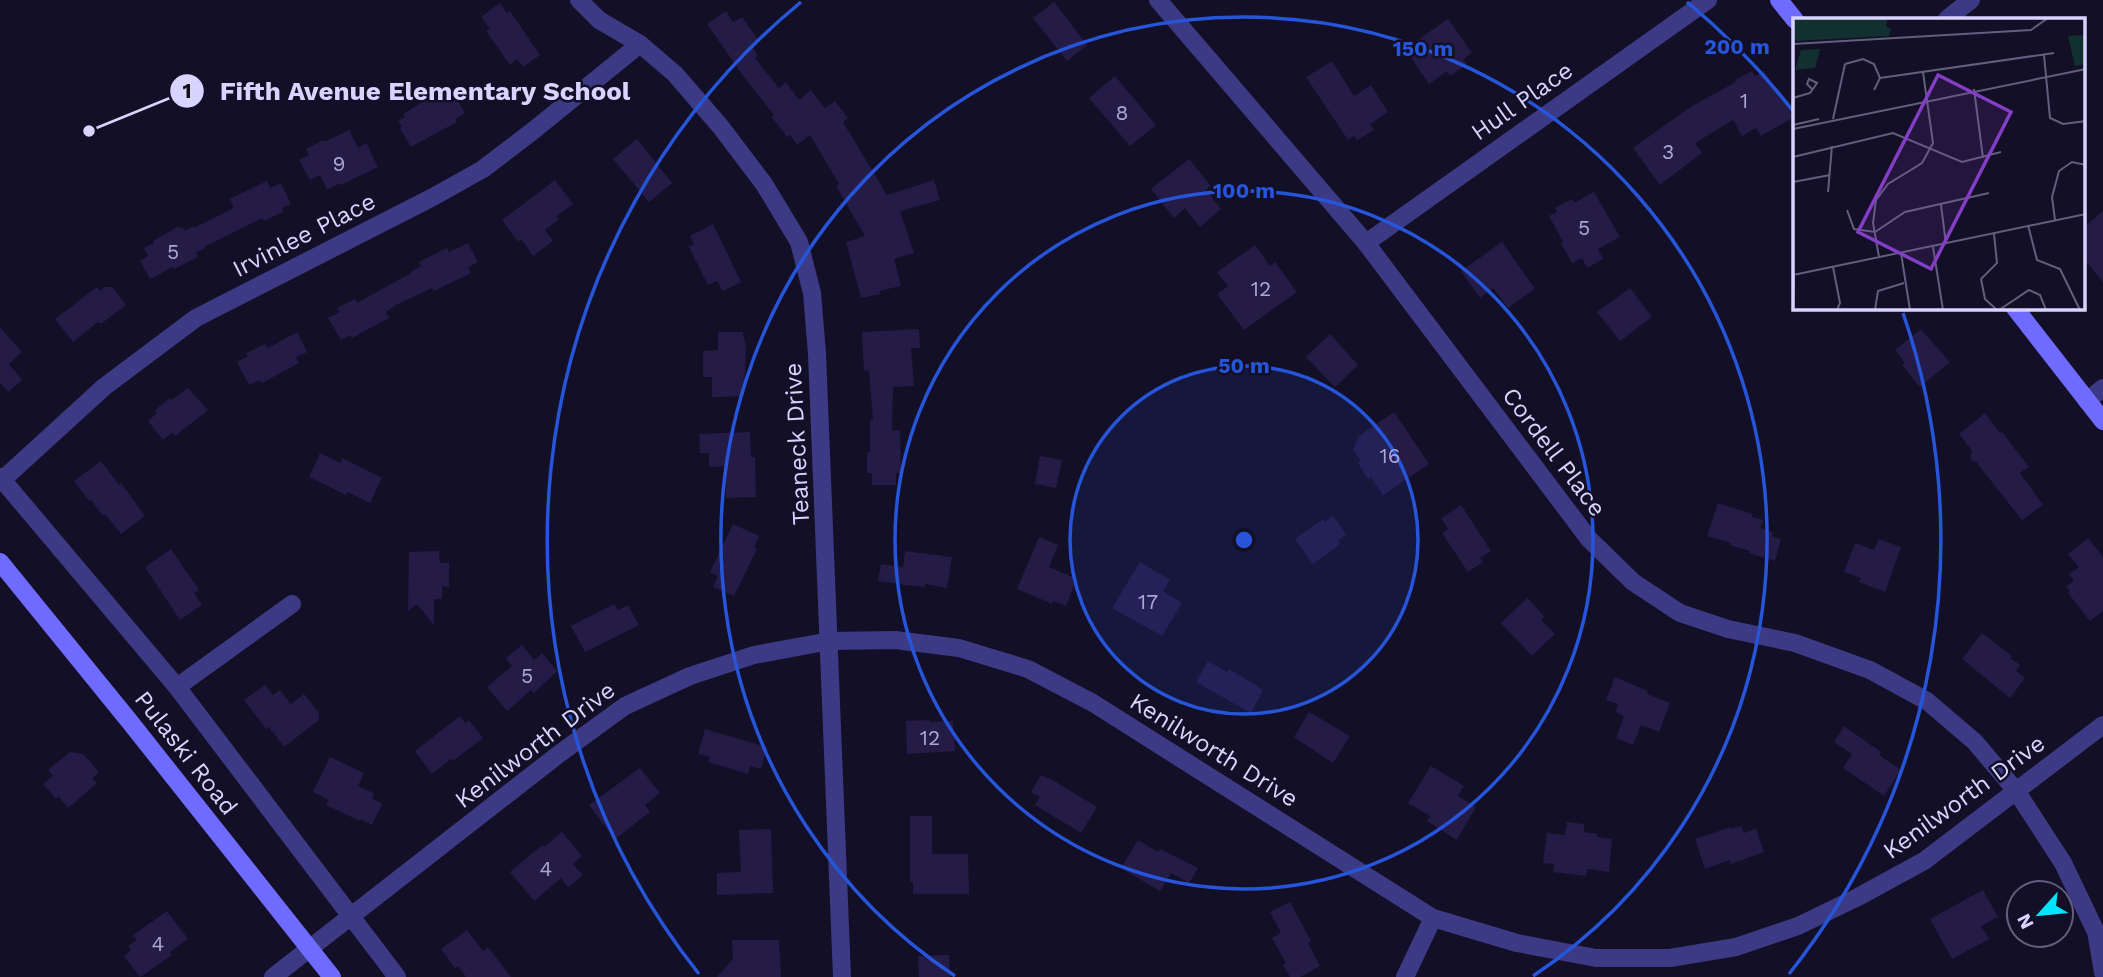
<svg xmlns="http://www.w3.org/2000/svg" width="2103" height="977" font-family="'Work Sans',sans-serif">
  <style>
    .building { fill: #241b47 }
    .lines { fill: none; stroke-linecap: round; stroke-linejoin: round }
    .street { stroke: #3d3a85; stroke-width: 18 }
    .secondary { stroke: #6f6bff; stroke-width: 18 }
    .ring { fill: none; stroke: #2655da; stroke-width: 3.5 }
    .labels { text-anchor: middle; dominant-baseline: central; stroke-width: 5; stroke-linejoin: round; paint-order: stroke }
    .number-label { font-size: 21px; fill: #aca6d1 }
    .street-label { font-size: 24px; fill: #d9d4ff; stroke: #130f26 }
    .inset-road { fill: none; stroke: #625e7d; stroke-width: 2 }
    .view { fill: #843dc5; fill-opacity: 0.15; stroke: #843dc5; stroke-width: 3.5 }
    .inset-edge { fill: none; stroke: #d9d4ff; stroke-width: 3.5 }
    .centre { fill: #2655da; stroke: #130f26; stroke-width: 3.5 }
    .ring-label { font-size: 21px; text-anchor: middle; font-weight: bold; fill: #2655da; stroke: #130f26; stroke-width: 5; stroke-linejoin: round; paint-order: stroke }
    .leader { fill: none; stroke: #d9d4ff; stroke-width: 2.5 }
    .callout-dot { fill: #d9d4ff; stroke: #130f26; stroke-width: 2.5 }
    .mark-label { font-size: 21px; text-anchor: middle; font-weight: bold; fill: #111 }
    .callout-label { font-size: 26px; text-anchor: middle; font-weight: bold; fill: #d9d4ff; stroke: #130f26; stroke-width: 5; stroke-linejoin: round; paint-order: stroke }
  </style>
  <rect width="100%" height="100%" fill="#130f26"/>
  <g class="building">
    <polygon points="1054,2 1087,45 1067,61 1033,18"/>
    <polygon points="500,3 507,13 510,11 540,55 523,67 517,59 510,65 486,31 490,29 481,17"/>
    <polygon points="726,11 733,22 742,17 759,41 752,46 758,56 755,58 779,88 786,82 799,100 811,90 825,108 835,101 848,118 843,122 887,195 934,180 940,200 900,211 914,253 894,259 901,286 879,291 881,294 861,298 846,242 865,236 836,186 839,184 810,135 797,145 790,135 787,137 771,116 774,115 744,77 707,24"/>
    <polygon points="1448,19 1472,53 1463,59 1467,64 1450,76 1447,71 1429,84 1405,49"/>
    <polygon points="1332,61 1354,96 1371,85 1388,112 1370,124 1374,130 1357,140 1354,136 1348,140 1306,77"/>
    <polygon points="1752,71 1755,76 1764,71 1794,117 1761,136 1756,128 1742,136 1733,120 1695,143 1702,153 1660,185 1633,148 1692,106 1736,82 1735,80"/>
    <polygon points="1115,76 1156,125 1130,146 1089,98"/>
    <polygon points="451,90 465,113 455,119 457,122 411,147 400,128 402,126 398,121 405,117 403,114 437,93 440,97"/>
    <polygon points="349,130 358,148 366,143 378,167 341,185 340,183 327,190 320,175 310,180 299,160 309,155 306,149 323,140 324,142"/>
    <polygon points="637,139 672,183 649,202 613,159"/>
    <polygon points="1189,159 1211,186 1206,190 1221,209 1200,227 1185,208 1174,218 1151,189"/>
    <polygon points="555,180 573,204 556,217 559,219 545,230 553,241 533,256 521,239 518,242 502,220"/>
    <polygon points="267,181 270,188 281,183 291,204 282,208 283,212 264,221 262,218 204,247 205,248 196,253 198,257 174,269 173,267 150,279 140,261 148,256 144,248 154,243 153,241 179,226 180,229 183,227 185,231 193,226 194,228 234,208 230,199"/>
    <polygon points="1594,192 1620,237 1598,249 1603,259 1587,268 1582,258 1572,263 1561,243 1563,242 1549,216 1557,212 1555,208 1572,199 1574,203"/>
    <polygon points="2103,211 2103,282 2084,259 2084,227"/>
    <polygon points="713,224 741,282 723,291 717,281 708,285 689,247 694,244 690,236"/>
    <polygon points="1502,242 1535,289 1508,308 1493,288 1480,298 1461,271"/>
    <polygon points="468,243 478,262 468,267 471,273 434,291 432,288 396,305 386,312 389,318 352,338 351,335 341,340 328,318 340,312 337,308 355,299 357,303 411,273 411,272 421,266 419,262 447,248 449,252"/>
    <polygon points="1255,245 1270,266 1275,262 1297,292 1244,330 1217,294 1228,286 1217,272"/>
    <polygon points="97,287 100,291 105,287 112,287 126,305 101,324 98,322 73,342 55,319"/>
    <polygon points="1630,288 1652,317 1620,341 1597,312"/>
    <polygon points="0,327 22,352 9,364 22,380 8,392 0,383"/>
    <polygon points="919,329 920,348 911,348 914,386 893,387 892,431 900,430 901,473 896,473 896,485 872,485 872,473 867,473 867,452 870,452 870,420 873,420 869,370 864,371 862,332"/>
    <polygon points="1921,329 1950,362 1920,387 1902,365 1905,363 1895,350"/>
    <polygon points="297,332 307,352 296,357 299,363 262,383 260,380 249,385 237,362 248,356 246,353 265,344 268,348"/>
    <polygon points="718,332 743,332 746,348 744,396 712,397 712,377 703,377 703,351 718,350"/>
    <polygon points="1330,334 1358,365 1335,387 1306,357"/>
    <polygon points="188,388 208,410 175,436 173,432 163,440 148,421 157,413 155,410 170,398 172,400"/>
    <polygon points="1394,412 1429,464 1383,495 1371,477 1368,479 1358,463 1361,461 1353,449 1359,436"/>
    <polygon points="1985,413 2000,433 2002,432 2029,467 2020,473 2043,505 2022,520 1976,462 1970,460 1972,451 1959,434"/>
    <polygon points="750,432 751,457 755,457 756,497 726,498 725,466 709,467 709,453 700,453 699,434"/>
    <polygon points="320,453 340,463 342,458 382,478 370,503 348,492 346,495 309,477"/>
    <polygon points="1040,456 1062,460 1056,488 1035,484"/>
    <polygon points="101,461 119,485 121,483 145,516 121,534 105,514 103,516 91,500 89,501 74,481"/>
    <polygon points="1718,503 1752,514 1752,517 1763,520 1760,528 1773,532 1772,536 1781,539 1775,561 1749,553 1750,551 1730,545 1731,543 1707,536"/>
    <polygon points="1461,505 1491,551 1480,558 1483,562 1468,572 1442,533 1448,529 1441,518"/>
    <polygon points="1333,516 1346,534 1338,541 1340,544 1313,564 1295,539 1323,519 1325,522"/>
    <polygon points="733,524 759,536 754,547 757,549 734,596 713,587 718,576 710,572"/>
    <polygon points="1039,537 1058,545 1049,567 1077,579 1066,606 1053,601 1052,604 1017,589"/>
    <polygon points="2088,538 2103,557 2103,611 2090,621 2068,593 2070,591 2066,587 2074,581 2069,574 2079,567 2068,554"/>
    <polygon points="1879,539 1901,547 1885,592 1859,582 1861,578 1844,572 1855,543 1874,550"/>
    <polygon points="171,549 199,590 194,593 202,605 180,620 145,567"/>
    <polygon points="439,551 440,563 449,563 449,587 442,586 442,599 434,599 434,625 417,604 408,611 409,552"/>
    <polygon points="905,551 952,557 947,588 925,584 925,587 905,585 878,581 881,564 903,567"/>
    <polygon points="1140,562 1170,580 1163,591 1182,603 1162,636 1112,608"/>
    <polygon points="1527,598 1545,617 1541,620 1555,634 1532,656 1501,623"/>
    <polygon points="614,604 618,610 628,605 639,625 585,652 571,626"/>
    <polygon points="1982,633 2012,656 2010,658 2020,665 2016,671 2025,678 2010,698 1962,659"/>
    <polygon points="522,645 534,660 542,653 557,671 534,693 531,690 507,711 487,687 512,666 506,658"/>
    <polygon points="1208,661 1227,672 1229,669 1263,690 1251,713 1196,682"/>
    <polygon points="1615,677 1648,691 1647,694 1670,703 1659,732 1641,725 1633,745 1616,738 1624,716 1615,712 1618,704 1606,700"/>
    <polygon points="265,685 273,695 280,690 291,704 304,694 319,713 319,720 284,747 269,727 266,729 244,700"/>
    <polygon points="1309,712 1350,736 1333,763 1294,737"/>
    <polygon points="460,716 465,723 469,720 483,738 454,760 451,759 432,774 415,751"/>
    <polygon points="929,720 929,722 953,721 955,751 907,754 906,721"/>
    <polygon points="1844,726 1881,752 1879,755 1901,770 1884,796 1843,768 1852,754 1834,742"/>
    <polygon points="705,729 767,747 761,769 750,766 748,774 708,762 710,757 698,754"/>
    <polygon points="70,752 83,754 99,772 92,778 97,783 68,808 59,797 56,799 43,784 53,776 48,770"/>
    <polygon points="330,757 364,773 358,786 374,793 372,798 382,804 372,825 361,819 360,821 326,805 329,800 313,792"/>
    <polygon points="1431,766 1464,786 1458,796 1476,807 1457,840 1427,821 1430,816 1408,803"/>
    <polygon points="640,768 660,793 645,805 650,812 615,839 589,805"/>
    <polygon points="1041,775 1049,779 1049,778 1097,807 1081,833 1035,805 1040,797 1031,792"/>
    <polygon points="910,816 932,816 932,854 968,854 969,894 913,894 913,882 910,882"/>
    <polygon points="1567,822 1584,824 1584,832 1597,834 1597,837 1612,839 1609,872 1587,869 1586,876 1553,872 1554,864 1543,863 1547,833 1565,835"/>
    <polygon points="1741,826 1744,833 1756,829 1764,852 1731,864 1730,860 1705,869 1695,839 1731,827 1731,829"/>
    <polygon points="771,829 773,893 717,895 717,873 741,872 739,830"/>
    <polygon points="562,832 582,856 573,864 583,875 568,887 561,878 534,901 510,872 542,845 544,847"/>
    <polygon points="1138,840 1158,852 1160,849 1198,868 1189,883 1171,873 1160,891 1121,868"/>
    <polygon points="1983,890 1998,917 1981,926 1989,939 1952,959 1930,919"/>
    <polygon points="1290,902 1311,941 1308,943 1320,966 1300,977 1290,977 1283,965 1286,963 1272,938 1281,933 1270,912"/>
    <polygon points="167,911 188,939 170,952 172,955 140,977 124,956 131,950 128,946 137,940 133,935"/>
    <polygon points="467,930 483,951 488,947 511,977 466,977 458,966 455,968 441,949"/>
    <polygon points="732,940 779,940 781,977 717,977 733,959"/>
    <polygon points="949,955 950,977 919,977 918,956"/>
  </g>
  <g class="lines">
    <g class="street">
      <polyline points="579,0 599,20 640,44 675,74 720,126 764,184 799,242 812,293 817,354 842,977"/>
      <polyline points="1158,0 1366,243 1589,539 1633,582 1680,613 1728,629 1795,643 1870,670 1927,701 1975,742 2017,792 2063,863 2096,932 2103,972"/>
      <polyline points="1947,19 1971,0"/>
      <polyline points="1366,243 1708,0"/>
      <polyline points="2087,401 2103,388"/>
      <polyline points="0,477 177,687 397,977"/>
      <polyline points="0,482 104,387 196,318 433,197 483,169 534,130 640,44"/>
      <polyline points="177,687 292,604"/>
      <polyline points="273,977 559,754 625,706 690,676 754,655 830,641 895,640 959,648 1028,669 1093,703 1433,918 1517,943 1596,958 1670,958 1736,947 1798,926 1858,897 1924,861 2103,725"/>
      <polyline points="1405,977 1433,918"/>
    </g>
    <g class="secondary">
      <polyline points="1779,0 1795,20"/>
      <polyline points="2015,308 2103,421"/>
      <polyline points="0,562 130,722 332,977"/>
    </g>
  </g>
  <circle cx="1244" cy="540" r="174" fill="#2655da" fill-opacity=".12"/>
  <g class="ring">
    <circle cx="1244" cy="540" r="174"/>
    <circle cx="1244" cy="540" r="349"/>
    <path d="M955 976A523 523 0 1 1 1533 976"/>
    <path d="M699 974A697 697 0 0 1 801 2M1687 2A697 697 0 0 1 1793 111M1903 313A697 697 0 0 1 1789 974"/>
  </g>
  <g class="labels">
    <g class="number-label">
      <text x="1744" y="100">1</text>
      <text x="1122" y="112">8</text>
      <text x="1668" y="151">3</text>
      <text x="339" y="163">9</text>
      <text x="1584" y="227">5</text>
      <text x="173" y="251">5</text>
      <text x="1261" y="288">12</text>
      <text x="1390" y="455">16</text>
      <text x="1148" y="601">17</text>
      <text x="527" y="675">5</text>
      <text x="930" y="737">12</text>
      <text x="546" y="868">4</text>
      <text x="158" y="943">4</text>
    </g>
    <g class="street-label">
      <text transform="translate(1522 101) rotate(-35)">Hull Place</text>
      <text transform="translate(304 235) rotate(-27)">Irvinlee Place</text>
      <text transform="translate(797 444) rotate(-93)">Teaneck Drive</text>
      <text transform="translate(1554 452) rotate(53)">Cordell Place</text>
      <text transform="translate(535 745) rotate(-37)">Kenilworth Drive</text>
      <text transform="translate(1214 750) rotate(32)">Kenilworth Drive</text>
      <text transform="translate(186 753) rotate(52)">Pulaski Road</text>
      <text transform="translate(1964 797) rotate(-36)">Kenilworth Drive</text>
    </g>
  </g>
  <g transform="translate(1793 18)">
    <rect width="292" height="292" fill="#130f26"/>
    <path d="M 0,0 L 95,0 L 93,8 L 98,11 L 96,18 L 0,23 ZM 293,17 L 292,46 L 282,48 L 275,18 ZM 27,31 L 22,50 L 2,52 L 8,32 Z" fill="#12302f"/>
    <path class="inset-road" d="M 0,26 L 238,12 L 255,0M 251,37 L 257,100 L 270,106 L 293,103M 52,46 L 70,41 L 81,46 L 87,60 L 81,72M 87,60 L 261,35M 181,71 L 190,140M 0,80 L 17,75 L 22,68 L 24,65 L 16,61 L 14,66 L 19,71M 40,101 L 52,46M 0,107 L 26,101M 0,111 L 293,51M 0,139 L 100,115 L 169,144 L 208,134M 0,164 L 37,157M 35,174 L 39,128M 148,187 L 153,226M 54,192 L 61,211 L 82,214 L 112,194 L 196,175M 262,202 L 259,179 L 266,153 L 279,144 L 293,147M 235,207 L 244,242 L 267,251 L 287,292M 201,216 L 204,245 L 188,261 L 192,281 L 204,292M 140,229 L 150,292M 108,235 L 117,292M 86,239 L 80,205 L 83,182 L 95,166 L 129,145 L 140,125 L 130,54M 40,249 L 47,285 L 44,292M 0,257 L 293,196M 0,287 L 1,257M 82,292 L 85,273 L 111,265M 206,292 L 236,272 L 247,277 L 253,292"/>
    <path class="view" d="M 145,57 L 218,94 L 138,251 L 65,214 Z"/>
    <rect width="292" height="292" class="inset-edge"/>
  </g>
  <circle cx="1244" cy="540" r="10" class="centre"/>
  <g class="ring-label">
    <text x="1737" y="54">200 m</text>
    <text x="1423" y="56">150 m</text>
    <text x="1244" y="198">100 m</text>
    <text x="1244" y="373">50 m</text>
  </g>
  <path class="leader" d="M89 131L187 91"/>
  <g class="callout-dot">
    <circle cx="89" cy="131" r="7"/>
    <circle cx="187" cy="91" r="18"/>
  </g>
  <g class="mark-label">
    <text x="187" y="98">1</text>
  </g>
  <g class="callout-label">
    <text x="425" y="100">Fifth Avenue Elementary School</text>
  </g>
  <g transform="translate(2040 914) rotate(243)"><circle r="33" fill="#130f26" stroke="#625e7d" stroke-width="2"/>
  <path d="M0-5L12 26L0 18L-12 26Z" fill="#00e5ff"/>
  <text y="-10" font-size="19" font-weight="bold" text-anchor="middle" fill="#d9d4ff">N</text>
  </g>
</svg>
